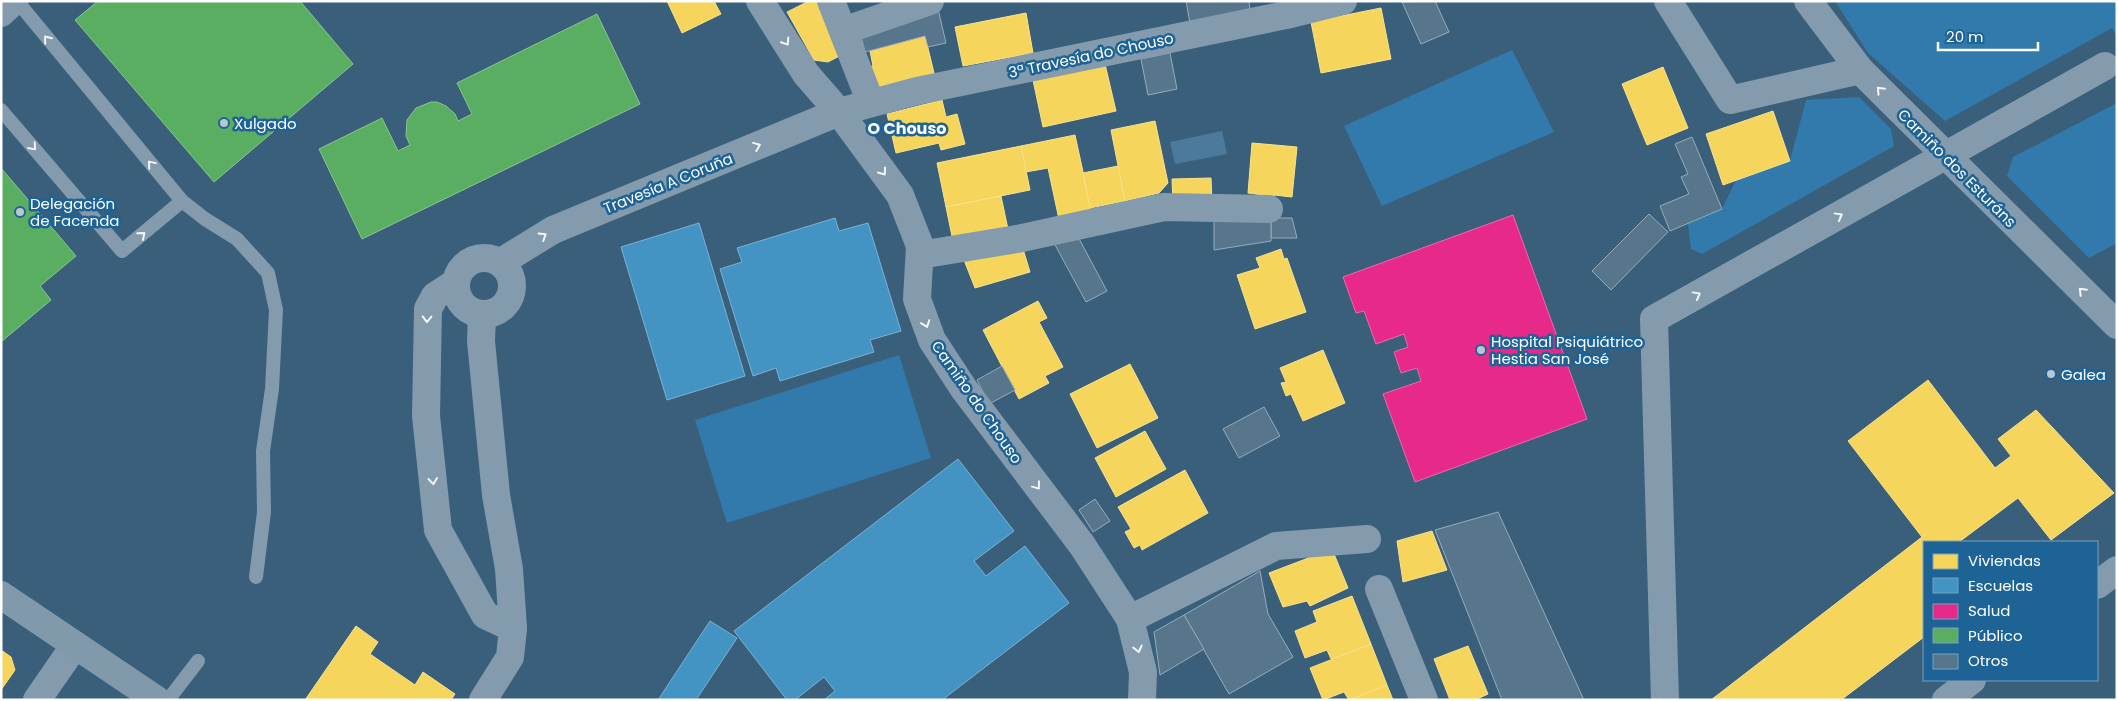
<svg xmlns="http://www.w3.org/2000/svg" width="2118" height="701" font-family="Poppins,sans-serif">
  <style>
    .green { fill: #337aac }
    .water { fill: #4c7a9d }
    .homes { fill: #f6d55c; stroke: #f9e28d }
    .schools { fill: #4393c3; stroke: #7bb3d5 }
    .health { fill: #e7298a; stroke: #ee69ad }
    .public { fill: #5aae61; stroke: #8cc690 }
    .building { fill: #57768b; stroke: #96acbb }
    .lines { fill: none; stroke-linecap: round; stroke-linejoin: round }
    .lane { stroke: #839bad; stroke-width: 14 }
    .street { stroke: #839bad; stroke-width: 28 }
    .primary { stroke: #809aab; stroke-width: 28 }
    .oneway { stroke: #f3f5f7 }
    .poi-dot { fill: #bac7d1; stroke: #1e6396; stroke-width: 2 }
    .labels { text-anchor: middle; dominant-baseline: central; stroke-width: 5; stroke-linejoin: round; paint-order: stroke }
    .street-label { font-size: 15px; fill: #fff; stroke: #1e6396 }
    .poi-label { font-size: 15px; fill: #fff; stroke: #1e6396; text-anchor: start }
    .neighbourhood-label { font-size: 16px; font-weight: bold; fill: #fff; stroke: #1e6396 }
  </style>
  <rect width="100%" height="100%" fill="#395f7b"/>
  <g class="green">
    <polygon points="1835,1 2117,1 2117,37 2112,28 1945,121 1868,53"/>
    <polygon points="1512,50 1554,132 1382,206 1344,126"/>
    <polygon points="1859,97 1891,129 1894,146 1702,254 1691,249 1688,224 1722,209 1736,180 1790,161 1806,100"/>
    <polygon points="2117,103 2117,243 2089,258 2007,176 2013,157"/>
    <polygon points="899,355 931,458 727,523 695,420"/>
  </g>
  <polygon class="water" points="1222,131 1227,154 1175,164 1170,142"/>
  <g class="homes">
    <polygon points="667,1 714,1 721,14 682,33"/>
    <polygon points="809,1 827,1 847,52 828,62 814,60 787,12"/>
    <polygon points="1381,8 1391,59 1321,73 1311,22"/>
    <polygon points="1026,13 1033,53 963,66 955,27"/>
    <polygon points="925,36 936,81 874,89 869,67 873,66 870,51"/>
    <polygon points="1105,64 1116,111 1043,127 1033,80"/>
    <polygon points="1663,67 1688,128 1647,145 1622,84"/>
    <polygon points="942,100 946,117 957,114 965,144 941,150 939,143 896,153 887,114"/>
    <polygon points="1773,111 1790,161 1723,185 1706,134"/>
    <polygon points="1155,121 1168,183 1159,193 1125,201 1111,130"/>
    <polygon points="1075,135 1093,218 1060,224 1048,168 1026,172 1021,146"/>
    <polygon points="1252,143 1297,147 1292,197 1274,195 1274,200 1263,199 1263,195 1248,193"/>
    <polygon points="1021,146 1030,190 946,207 937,163"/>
    <polygon points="1118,166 1125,201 1090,208 1083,173"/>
    <polygon points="1211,178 1212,203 1173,204 1172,179"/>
    <polygon points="1001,196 1009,234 954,246 946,207"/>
    <polygon points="1023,249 1030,272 975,288 964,260"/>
    <polygon points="1281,249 1284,259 1287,258 1306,312 1255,329 1237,275 1260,268 1256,258"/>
    <polygon points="1038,301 1047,318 1039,322 1063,367 1045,376 1049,383 1019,399 983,330"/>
    <polygon points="1323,350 1345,403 1303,421 1291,394 1286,396 1281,383 1286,382 1280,368"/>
    <polygon points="1130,364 1158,418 1097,448 1070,394"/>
    <polygon points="1928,380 1995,468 2011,456 1998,439 2036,410 2114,493 2051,540 2018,498 1959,542 1924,542 1924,637 1841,700 1711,700 1922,537 1848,441"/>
    <polygon points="1145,431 1166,469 1116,497 1095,458"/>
    <polygon points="1185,470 1208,513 1142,550 1140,545 1134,548 1125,532 1131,529 1118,507"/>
    <polygon points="1432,531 1447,570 1403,582 1397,541"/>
    <polygon points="1332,549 1348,588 1310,606 1307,601 1283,607 1269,573"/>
    <polygon points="1352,596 1371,644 1331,659 1327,650 1305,658 1295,631 1317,622 1313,611"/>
    <polygon points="356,626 378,642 370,654 415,685 423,672 455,694 451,700 305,700"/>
    <polygon points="1371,644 1387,685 1349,700 1344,692 1323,700 1310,668"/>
    <polygon points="1468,646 1488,694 1475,700 1450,700 1434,659"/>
    <polygon points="1,650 11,657 15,670 1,690"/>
    <polygon points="1387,685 1393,700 1349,700"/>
  </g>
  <g class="schools">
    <polygon points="835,218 839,231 868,223 901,331 870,340 874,352 780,381 776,368 753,376 720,269 742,262 737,248"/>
    <polygon points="699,223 745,376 667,400 621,247"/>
    <polygon points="958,459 1014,531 974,561 986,576 1025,546 1069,603 942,700 824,700 835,691 824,677 795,700 787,700 734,631"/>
    <polygon points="710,621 737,638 696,700 658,700"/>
  </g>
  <polygon class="health" points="1513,215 1587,419 1415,482 1383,394 1421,381 1417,368 1401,373 1394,352 1408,347 1404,334 1376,344 1364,311 1356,313 1343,277"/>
  <g class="public">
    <polygon points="98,1 300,1 353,64 214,182 75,20"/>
    <polygon points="597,14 640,104 362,239 319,149 382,118 398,151 410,145 406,136 407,120 416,108 431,102 437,102 446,106 455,114 458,121 472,114 457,83"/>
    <polygon points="1,168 76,256 40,286 51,300 1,342"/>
  </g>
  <g class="building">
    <polygon points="1186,1 1249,1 1251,17 1191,29"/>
    <polygon points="1435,1 1449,32 1421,44 1402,2"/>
    <polygon points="938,9 946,43 928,47 925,36 865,52 859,28"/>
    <polygon points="1170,53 1177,89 1148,95 1141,59"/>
    <polygon points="1692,137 1722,209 1670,231 1660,206 1689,194 1681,177 1688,174 1675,144"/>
    <polygon points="1649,214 1668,232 1611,290 1592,271"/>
    <polygon points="1271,218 1292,218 1297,238 1271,238"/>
    <polygon points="1271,218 1271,241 1214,250 1214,219"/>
    <polygon points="1077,235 1107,291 1086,302 1054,243"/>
    <polygon points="1002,366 1015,390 989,404 977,380"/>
    <polygon points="1264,407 1280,436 1239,458 1223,429"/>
    <polygon points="1095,499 1110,521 1093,532 1079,510"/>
    <polygon points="1498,512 1584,700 1502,700 1435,530"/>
    <polygon points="1260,571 1268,614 1293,657 1229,694 1184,615"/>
    <polygon points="1184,615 1204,649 1160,675 1154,632"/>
  </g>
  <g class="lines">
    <g class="lane">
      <polyline points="17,1 182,201 205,219 237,239 268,273 276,310 272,389 263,451 264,512 256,577"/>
      <polyline points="1,110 122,251 182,201"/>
      <polyline points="168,700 198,661"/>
    </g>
    <g class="street">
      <polyline points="760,1 806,74 839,112 900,195 920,246 917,299 932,340 964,389 1082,545 1130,619 1143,672 1142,700"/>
      <polyline points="831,1 871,103"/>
      <polyline points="1668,1 1730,100 1860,70"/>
      <polyline points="1808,1 1860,70 1887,97 2117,325"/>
      <polyline points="1,13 14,1"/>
      <polyline points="843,31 930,1"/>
      <polyline points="920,255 1017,239 1164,207 1269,209"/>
      <circle cx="484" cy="286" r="28"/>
      <polyline points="501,262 553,230 839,112 917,91 1291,14 1343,1"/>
      <polyline points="455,283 435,296 428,309 426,416 438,530 485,615 513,628"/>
      <polyline points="482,315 481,341 496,495 509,569 513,628 510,657 483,700"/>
      <polyline points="2097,585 2117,570"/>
      <polyline points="1379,589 1424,700"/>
      <polyline points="1130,619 1276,546 1367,539"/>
      <polyline points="37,700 75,645"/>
      <polyline points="1665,700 1654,319 2105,66"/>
      <polyline points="1946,700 1972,680"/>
    </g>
    <polyline class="primary" points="1,595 157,700"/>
  </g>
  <defs><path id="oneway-chevron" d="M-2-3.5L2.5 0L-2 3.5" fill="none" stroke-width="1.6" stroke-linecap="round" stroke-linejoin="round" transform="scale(1.25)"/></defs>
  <g class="oneway">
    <use href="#oneway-chevron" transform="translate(47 39) rotate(-129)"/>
    <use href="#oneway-chevron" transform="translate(786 42) rotate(57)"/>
    <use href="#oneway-chevron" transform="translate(1880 90) rotate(-133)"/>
    <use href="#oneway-chevron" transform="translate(757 146) rotate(-22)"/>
    <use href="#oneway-chevron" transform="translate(33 147) rotate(49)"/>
    <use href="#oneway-chevron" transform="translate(151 164) rotate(-130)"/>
    <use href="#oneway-chevron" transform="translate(883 172) rotate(54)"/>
    <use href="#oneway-chevron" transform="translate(1839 216) rotate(-29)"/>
    <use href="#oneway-chevron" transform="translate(142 235) rotate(-40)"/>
    <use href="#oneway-chevron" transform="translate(543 236) rotate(-32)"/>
    <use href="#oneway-chevron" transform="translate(2082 291) rotate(-135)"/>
    <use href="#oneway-chevron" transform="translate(1697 295) rotate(-29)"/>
    <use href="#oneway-chevron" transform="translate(427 319) rotate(91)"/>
    <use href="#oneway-chevron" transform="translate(926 324) rotate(70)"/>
    <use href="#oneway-chevron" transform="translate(433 481) rotate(84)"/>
    <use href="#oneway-chevron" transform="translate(1037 486) rotate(53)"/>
    <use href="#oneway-chevron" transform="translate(1138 649) rotate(77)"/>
  </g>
  <g class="poi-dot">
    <circle cx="224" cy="123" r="5"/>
    <circle cx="20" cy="212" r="5"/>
    <circle cx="1481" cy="350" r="5"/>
    <circle cx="2051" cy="374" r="5"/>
  </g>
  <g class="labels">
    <g class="street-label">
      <text transform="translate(1091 55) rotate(-12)">3ª Travesía do Chouso</text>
      <text transform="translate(1957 168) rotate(45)">Camiño dos Esturáns</text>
      <text transform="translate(668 183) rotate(-22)">Travesía A Coruña</text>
      <text transform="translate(977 402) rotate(55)">Camiño do Chouso</text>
    </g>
    <g class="poi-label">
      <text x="234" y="123">Xulgado</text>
      <text x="30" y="203">Delegación<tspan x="30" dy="17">de Facenda</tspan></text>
      <text x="1491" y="341">Hospital Psiquiátrico<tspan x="1491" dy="17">Hestia San José</tspan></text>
      <text x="2061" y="374">Galea</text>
    </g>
    <g class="neighbourhood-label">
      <text x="907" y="128">O Chouso</text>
    </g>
  </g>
  <rect width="2118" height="701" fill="none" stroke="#ffffff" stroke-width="5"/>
  <rect x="1923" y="541" width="175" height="140" fill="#1e6396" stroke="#78a1c0"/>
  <rect x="1933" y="554" width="25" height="15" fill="#f6d55c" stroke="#78a1c0"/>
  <text x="1968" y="566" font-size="15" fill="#ffffff">Viviendas</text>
  <rect x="1933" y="578" width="25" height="15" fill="#4393c3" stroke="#78a1c0"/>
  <text x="1968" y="591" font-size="15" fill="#ffffff">Escuelas</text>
  <rect x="1933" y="604" width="25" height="15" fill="#e7298a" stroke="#78a1c0"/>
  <text x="1968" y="616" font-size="15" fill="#ffffff">Salud</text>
  <rect x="1933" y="628" width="25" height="15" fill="#5aae61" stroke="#78a1c0"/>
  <text x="1968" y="641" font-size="15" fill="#ffffff">Público</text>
  <rect x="1933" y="654" width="25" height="15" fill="#57768b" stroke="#78a1c0"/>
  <text x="1968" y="666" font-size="15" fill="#ffffff">Otros</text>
  <path d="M1938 42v8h100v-8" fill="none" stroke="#ffffff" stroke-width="2.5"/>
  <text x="1946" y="42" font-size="15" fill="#ffffff" stroke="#1e6396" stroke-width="4" paint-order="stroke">20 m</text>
</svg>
